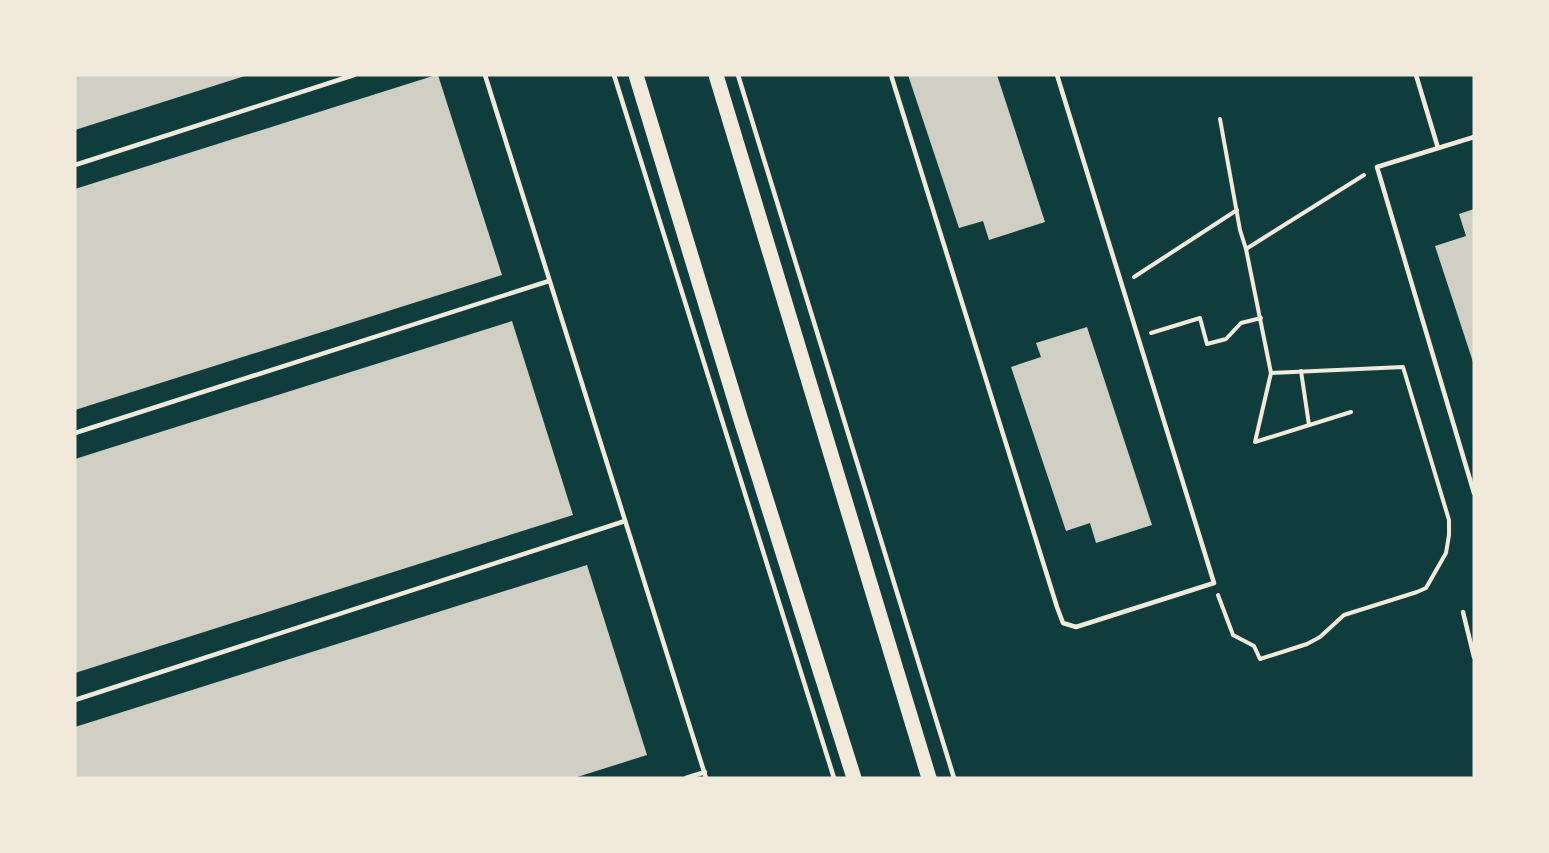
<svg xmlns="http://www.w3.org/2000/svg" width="1549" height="853" font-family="'Archivo Narrow',sans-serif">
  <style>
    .building { fill: #cfcfc3 }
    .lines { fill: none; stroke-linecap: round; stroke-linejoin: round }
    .path { stroke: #f1e9da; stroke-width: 4 }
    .service { stroke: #f1e9da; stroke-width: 4.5 }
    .primary { stroke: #f1e9da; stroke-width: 15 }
  </style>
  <rect width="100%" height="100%" fill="#0f3d3e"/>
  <g class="building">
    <polygon points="75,75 248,75 75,130"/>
    <polygon points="436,75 438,75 502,275 75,410 75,189"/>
    <polygon points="908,75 997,75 1045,222 989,240 983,221 959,228"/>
    <polygon points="1474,209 1474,365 1435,246 1466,236 1459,214"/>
    <polygon points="512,321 573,515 75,673 75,459"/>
    <polygon points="1087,327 1152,525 1096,543 1090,523 1066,531 1011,367 1041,357 1036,343"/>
    <polygon points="587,565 647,755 574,778 75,778 75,727"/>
  </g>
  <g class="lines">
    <g class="path">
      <polyline points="1220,119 1240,230 1246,249 1364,175"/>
      <polyline points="1134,277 1237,210"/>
      <polyline points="1151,333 1200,318 1207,344 1226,339 1241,323 1261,318"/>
      <polyline points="1301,371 1309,425"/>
      <polyline points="1271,373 1255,442 1351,412"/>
      <polyline points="1218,595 1233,635 1254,646 1260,659 1307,644 1320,637 1344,615 1417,592 1426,588 1446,553 1449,535 1449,520 1403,367 1271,373 1246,249"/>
    </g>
    <g class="service">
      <polyline points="485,75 706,778"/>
      <polyline points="614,75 834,778"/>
      <polyline points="738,75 954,778"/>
      <polyline points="891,75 1057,607 1063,623 1076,627 1214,583 1057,75"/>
      <polyline points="1416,75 1438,148"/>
      <polyline points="1474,137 1377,167 1474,493"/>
      <polyline points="75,165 354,75"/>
      <polyline points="75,433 549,281"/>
      <polyline points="1463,612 1474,657"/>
      <polyline points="75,700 625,521"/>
      <polyline points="686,778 705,772"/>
    </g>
    <g class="primary">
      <polyline points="636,75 740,417 854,778"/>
      <polyline points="716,75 929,778"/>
    </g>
  </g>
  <rect width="1549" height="853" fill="none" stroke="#f1e9da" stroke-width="153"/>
</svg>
